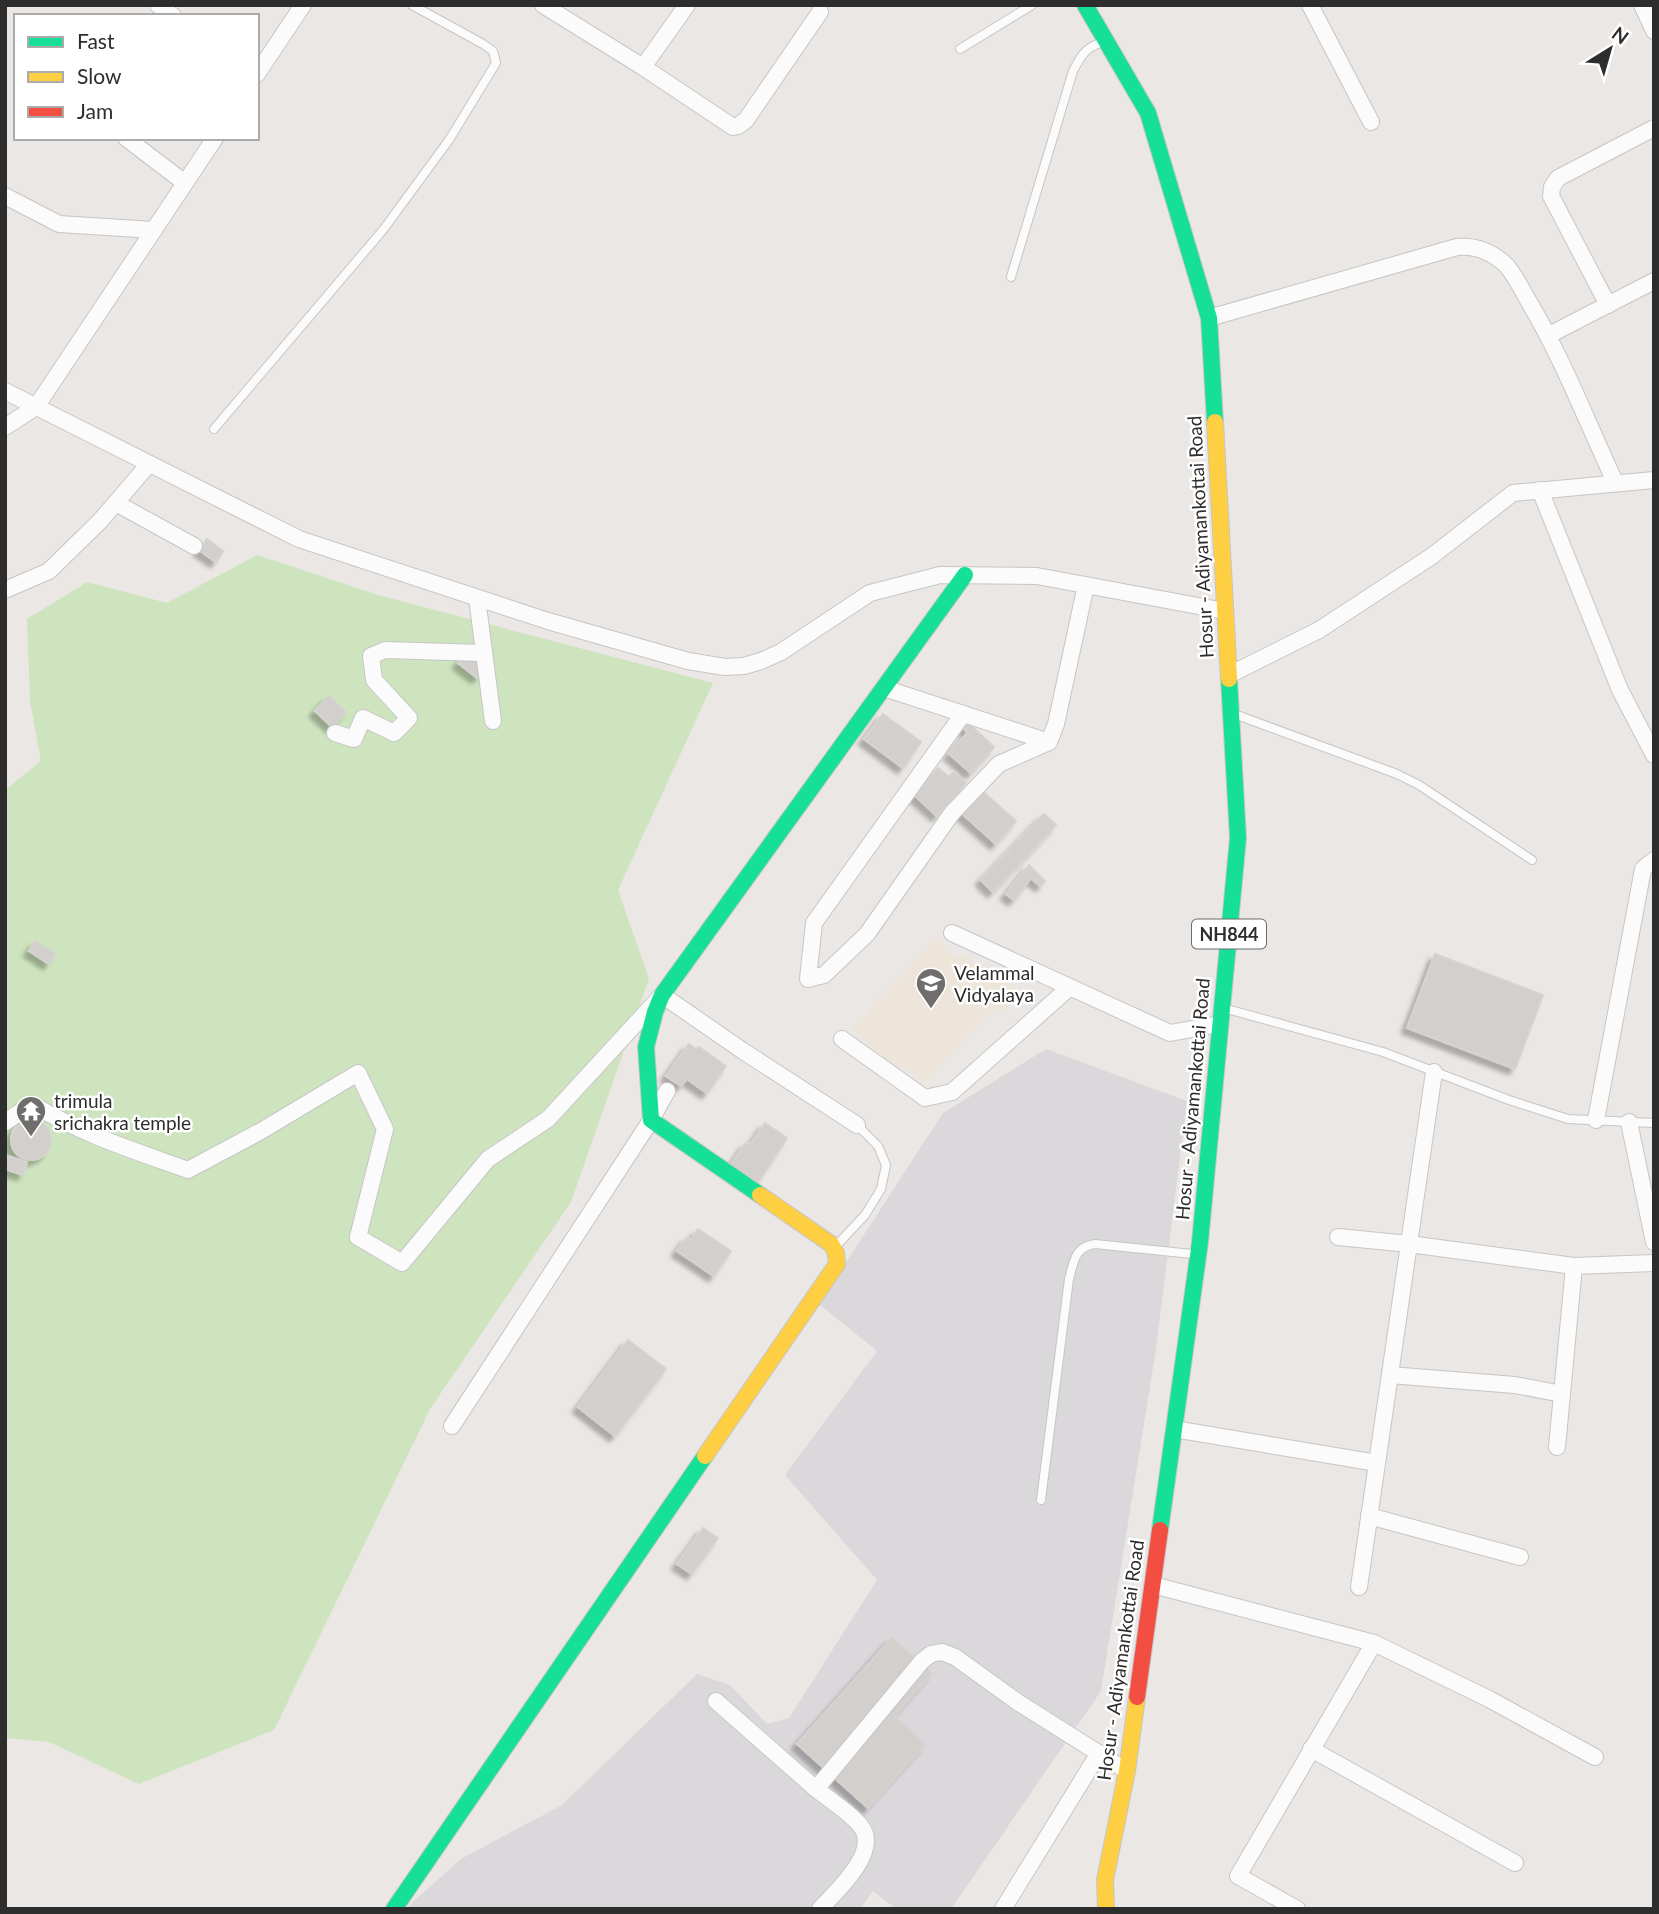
<svg xmlns="http://www.w3.org/2000/svg" width="1659" height="1914" font-family="Lato,sans-serif">
  <style>
    .industrial { fill: #dbd8db }
    .education { fill: #ede5d9 }
    .green { fill: #cee4be }
    .building { fill: #d2cfcd; stroke: #d5d3d0; stroke-width: 2; filter: url(#shadow) }
    .lines { fill: none; stroke-linecap: round; stroke-linejoin: round }
    .lane-casing { stroke: #c6c6c6; stroke-width: 10 }
    .street-casing { stroke: #c6c6c6; stroke-width: 18 }
    .fast-casing { stroke: #c6c6c6; stroke-width: 18 }
    .slow-casing { stroke: #c6c6c6; stroke-width: 18 }
    .jam-casing { stroke: #c6c6c6; stroke-width: 18 }
    .lane { stroke: #fcfbfb; stroke-width: 8 }
    .street { stroke: #fcfbfb; stroke-width: 16 }
    .fast { stroke: #16e098; stroke-width: 16 }
    .slow { stroke: #ffcf43; stroke-width: 16 }
    .jam { stroke: #f24e42; stroke-width: 16 }
    .labels { text-anchor: middle; dominant-baseline: central; stroke-width: 5; stroke-linejoin: round; paint-order: stroke }
    .shield { fill: #fff; stroke: #6c6c6c; stroke-width: 2 }
    .shield-label { font-size: 18px; font-weight: bold; fill: #2d2d2d }
    .street-label { font-size: 19px; fill: #2d2d2d; stroke: #fff }
    .poi-label { font-size: 19px; fill: #2d2d2d; stroke: #fff; text-anchor: start }
  </style>
  <defs>
    <filter id="shadow"><feDropShadow dx="-5.5" dy="5.5" stdDeviation="2" flood-color="#0004"/></filter>
  </defs>
  <rect width="100%" height="100%" fill="#eae7e4"/>
  <polygon class="industrial" points="1046,1049 1187,1101 1156,1349 1101,1691 951,1909 896,1909 873,1891 860,1909 405,1909 461,1859 562,1805 697,1674 730,1685 767,1724 789,1718 877,1580 785,1475 877,1351 819,1304 943,1113"/>
  <polygon class="education" points="936,938 956,957 964,956 981,971 989,964 1021,993 1002,1013 995,1007 924,1083 903,1064 897,1070 852,1029"/>
  <polygon class="green" points="257,555 378,595 713,683 618,890 649,979 571,1202 430,1409 274,1730 139,1784 49,1742 5,1738 5,790 41,761 30,701 27,619 87,582 167,603"/>
  <g class="building">
    <polygon points="207,539 223,551 216,562 199,550"/>
    <polygon points="474,645 493,661 477,678 458,663"/>
    <polygon points="329,696 346,712 332,727 315,711"/>
    <polygon points="883,714 921,742 903,768 864,739"/>
    <polygon points="967,722 994,747 971,773 949,754 968,732 963,727"/>
    <polygon points="938,768 949,777 954,772 966,783 937,816 914,795"/>
    <polygon points="980,789 1016,821 996,844 959,811"/>
    <polygon points="1044,814 1056,825 993,892 981,880"/>
    <polygon points="1029,865 1045,881 1041,886 1031,878 1014,900 1006,894"/>
    <polygon points="36,941 55,954 49,964 29,951"/>
    <polygon points="1435,954 1543,995 1515,1069 1407,1028"/>
    <polygon points="689,1044 696,1049 699,1047 726,1066 707,1093 687,1079 681,1086 666,1076"/>
    <circle cx="31" cy="1140" r="20"/>
    <polygon points="765,1123 787,1138 758,1182 731,1165 745,1144 751,1143"/>
    <polygon points="8,1156 27,1162 23,1175 5,1169"/>
    <polygon points="698,1229 731,1251 714,1276 677,1251 687,1237 691,1240"/>
    <polygon points="628,1340 666,1369 615,1436 578,1407"/>
    <polygon points="703,1528 718,1538 692,1574 677,1564"/>
    <polygon points="892,1638 932,1673 894,1716 925,1744 868,1808 797,1744"/>
  </g>
  <g class="lines">
    <g class="lane-casing">
      <g id="lane">
        <polyline points="960,49 1032,5"/>
        <path d="M 1011,277 L 1073,71 C 1081,56 1084,49 1100,43"/>
        <polyline points="214,429 383,230 449,140 496,63 493,51 483,44 412,5"/>
        <polyline points="1237,715 1397,774 1419,785 1532,860"/>
        <polyline points="1227,1009 1383,1052 1509,1100 1568,1119 1654,1123"/>
        <polyline points="836,1246 865,1215 881,1189 886,1165 878,1146 857,1125"/>
        <path d="M 1041,1500 L 1069,1279 C 1074,1262 1074,1247 1095,1244 L 1192,1254"/>
      </g>
    </g>
    <g class="street-casing">
      <g id="street">
        <polyline points="158,5 173,16"/>
        <polyline points="543,5 643,67 733,127 738,126 746,120 820,12"/>
        <polyline points="1310,5 1371,122"/>
        <polyline points="1642,5 1654,31"/>
        <polyline points="643,67 687,5"/>
        <polyline points="257,74 303,5"/>
        <polyline points="126,138 185,183"/>
        <polyline points="5,196 59,224 154,230"/>
        <polyline points="1608,305 1551,196 1552,187 1558,178 1654,128"/>
        <path d="M 1209,318 L 1457,247 C 1476,245 1492,252 1506,265 C 1515,275 1522,290 1529,302 C 1563,359 1587,422 1615,482"/>
        <polyline points="1549,335 1654,281"/>
        <polyline points="5,391 299,539 548,621 688,661 725,667 744,666 761,661 781,652 870,593 940,575 1037,576 1225,611"/>
        <polyline points="5,427 36,407 215,138"/>
        <polyline points="1540,490 1620,690 1654,755"/>
        <polyline points="116,503 194,546"/>
        <polyline points="5,590 49,571 100,521 149,464"/>
        <polyline points="477,598 493,721"/>
        <polyline points="1229,675 1319,630 1432,556 1513,493 1654,480"/>
        <polyline points="884,688 1049,742"/>
        <polyline points="963,714 814,923 808,979 824,975 867,934 952,813 999,764 1049,742 1056,724 1086,585"/>
        <polyline points="335,733 354,739 363,718 394,733 409,718 374,680 371,656 385,650 483,653"/>
        <polyline points="952,933 1170,1033 1220,1024"/>
        <polyline points="842,1039 925,1098 952,1092 1070,987"/>
        <polyline points="1596,1120 1643,869 1654,860"/>
        <path d="M 5,1122 L 32,1104 C 81,1134 135,1151 188,1170 L 261,1131 L 358,1073 L 385,1129 L 358,1237 L 402,1263 L 488,1159 L 548,1119 L 662,995 L 743,1051 L 857,1125"/>
        <polyline points="1629,1122 1654,1242"/>
        <polyline points="1338,1237 1409,1244 1574,1266 1654,1263"/>
        <polyline points="1390,1375 1515,1385 1562,1394"/>
        <polyline points="452,1426 651,1120 667,1091"/>
        <polyline points="1174,1429 1377,1463"/>
        <polyline points="1557,1447 1574,1266"/>
        <polyline points="1369,1516 1520,1557"/>
        <polyline points="1153,1585 1374,1643 1238,1876 1297,1909"/>
        <polyline points="1359,1587 1434,1072"/>
        <polyline points="1374,1643 1489,1699 1595,1757"/>
        <polyline points="716,1701 816,1789"/>
        <polyline points="1311,1749 1515,1863"/>
        <path d="M 820,1909 C 836,1891 882,1851 860,1825 C 849,1812 830,1800 816,1789 L 922,1661 L 931,1654 L 942,1652 L 955,1657 L 1019,1703 L 1127,1771"/>
        <polyline points="1003,1909 1099,1753"/>
      </g>
    </g>
    <g class="fast-casing">
      <g id="fast">
        <polyline points="1085,5 1148,113 1209,318 1215,422"/>
        <polyline points="760,1195 651,1120 646,1047 655,1012 662,995 965,575"/>
        <polyline points="1160,1530 1200,1242 1238,838 1229,679"/>
        <polyline points="394,1909 705,1456"/>
      </g>
    </g>
    <g class="slow-casing">
      <g id="slow">
        <polyline points="1215,422 1229,679"/>
        <polyline points="705,1456 837,1264 836,1253 831,1244 760,1195"/>
        <polyline points="1106,1909 1105,1880 1127,1771 1137,1697"/>
      </g>
    </g>
    <g class="jam-casing">
      <polyline id="jam" points="1137,1697 1160,1530"/>
    </g>
    <use href="#lane" class="lane"/>
    <use href="#street" class="street"/>
    <use href="#fast" class="fast"/>
    <use href="#slow" class="slow"/>
    <use href="#jam" class="jam"/>
  </g>
  <defs>
    <g id="school-pin" transform="scale(1.575)"><path d="M0 17L-7.5 6A9.5 9.5 0 1 1 7.5 6Z" fill="#6f6e6d" stroke="#fff"/><path d="M0-5L7-2L0 1L-7-2ZM-4 1L0 2.5L4 1V4Q0 6-4 4Z" fill="#fff"/></g>
    <g id="temple-pin" transform="scale(1.575)"><path d="M0 17L-7.5 6A9.5 9.5 0 1 1 7.5 6Z" fill="#6f6e6d" stroke="#fff"/><path d="M0-6L5-2H3V0L6.5 2.5H4V6H1.5V3h-3V6H-4V2.5H-6.5L-3 0V-2H-5Z" fill="#fff"/></g>
  </defs>
  <g fill-rule="evenodd">
    <use href="#school-pin" x="931" y="983"/>
    <use href="#temple-pin" x="31" y="1111"/>
  </g>
  <g class="labels">
    <rect class="shield" x="1192" y="919.5" width="74" height="29" rx="5"/>
    <g class="shield-label">
      <text x="1229" y="934">NH844</text>
    </g>
    <g class="street-label">
      <text transform="translate(1200 537) rotate(-93)">Hosur - Adiyamankottai Road</text>
      <text transform="translate(1192 1099) rotate(-85)">Hosur - Adiyamankottai Road</text>
      <text transform="translate(1120 1660) rotate(-82)">Hosur - Adiyamankottai Road</text>
    </g>
    <g class="poi-label">
      <text x="954" y="972">Velammal<tspan x="954" dy="22">Vidyalaya</tspan></text>
      <text x="54" y="1100">trimula<tspan x="54" dy="22">srichakra temple</tspan></text>
    </g>
  </g>
  <rect width="1659" height="1914" fill="none" stroke="#2d2d2d" stroke-width="14"/>
  <rect x="14" y="14" width="245" height="126" fill="#ffffff" stroke="#ababab" stroke-width="2"/>
  <rect x="28" y="37" width="35" height="10" fill="#16e098" stroke="#ababab" stroke-width="2"/>
  <text x="77" y="49" font-size="21" fill="#2d2d2d">Fast</text>
  <rect x="28" y="72" width="35" height="10" fill="#ffcf43" stroke="#ababab" stroke-width="2"/>
  <text x="77" y="84" font-size="21" fill="#2d2d2d">Slow</text>
  <rect x="28" y="107" width="35" height="10" fill="#f24e42" stroke="#ababab" stroke-width="2"/>
  <text x="77" y="119" font-size="21" fill="#2d2d2d">Jam</text>
  <g transform="translate(1610 49) rotate(37)" stroke="#ffffff" stroke-width="5" paint-order="stroke">
  <path d="M0-5L12 26L0 18L-12 26Z" fill="#2d2d2d"/>
  <text y="-10" font-size="19" font-weight="bold" text-anchor="middle" fill="#2d2d2d">N</text>
  </g>
</svg>
